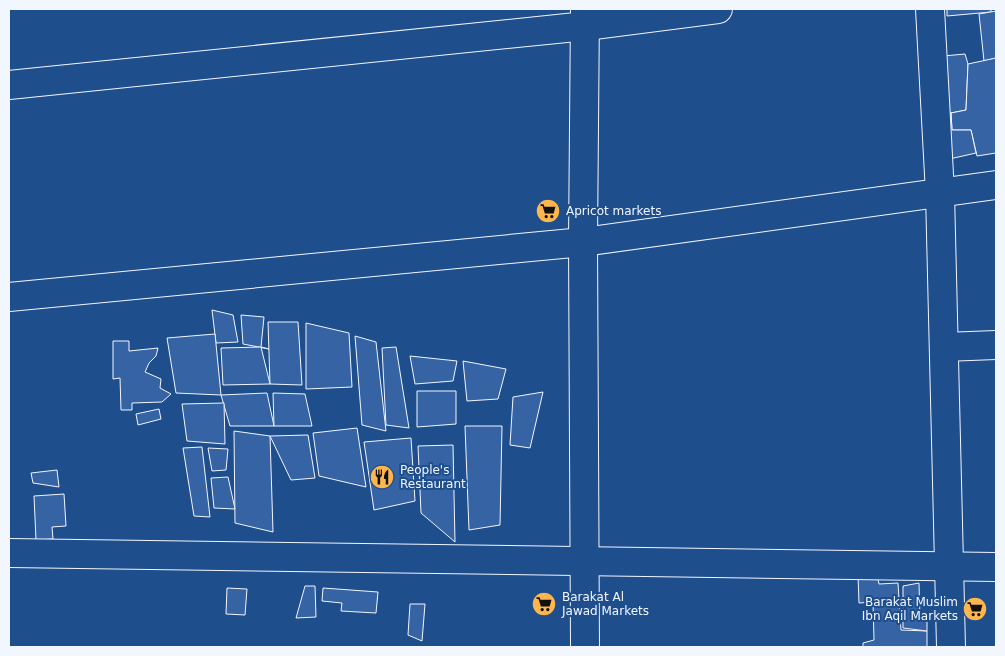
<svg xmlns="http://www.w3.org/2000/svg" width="1005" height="656" font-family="'DejaVu Sans',sans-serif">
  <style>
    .building { fill: #3563a3; stroke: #f2f6ff }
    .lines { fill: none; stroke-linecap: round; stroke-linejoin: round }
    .minor-casing { stroke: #f2f6ff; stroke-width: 30 }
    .minor { stroke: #1f4e8c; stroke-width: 28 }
    .labels { text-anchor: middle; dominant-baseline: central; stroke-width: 4; stroke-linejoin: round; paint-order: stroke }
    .poi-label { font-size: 12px; fill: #f2f6ff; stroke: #1f4e8c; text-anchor: start }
  </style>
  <rect width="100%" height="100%" fill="#1f4e8c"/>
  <g class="building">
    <polygon points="947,9 991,9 991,12 947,16"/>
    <polygon points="996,11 996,58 984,61 979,14"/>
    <polygon points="965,54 968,64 966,110 951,113 942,111 943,56"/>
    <polygon points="996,58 996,153 977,156 971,130 952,130 951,113 966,110 968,64"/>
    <polygon points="942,111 951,113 952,130 971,130 976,153 945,160"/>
    <polygon points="212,310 233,315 238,342 216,343"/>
    <polygon points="241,315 264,317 261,347 269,349 243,344"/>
    <polygon points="268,322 298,322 302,385 270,384"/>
    <polygon points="306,323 349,333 352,387 306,389"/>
    <polygon points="215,334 221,395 176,393 167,338"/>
    <polygon points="355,336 376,342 386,431 362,425"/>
    <polygon points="113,341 129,341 129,351 158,348 156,356 149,363 145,372 161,379 160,388 171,394 162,402 132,403 132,410 121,410 120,378 113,379"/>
    <polygon points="261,347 270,384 223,385 221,348"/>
    <polygon points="396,347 409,428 386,425 382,348"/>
    <polygon points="410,356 457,361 453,381 415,384"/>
    <polygon points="463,361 506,369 498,399 467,401"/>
    <polygon points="417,391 456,391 456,424 417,427"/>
    <polygon points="543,392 530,448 510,445 513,397"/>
    <polygon points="267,393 274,426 230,426 221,395"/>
    <polygon points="273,393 305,394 312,426 274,426"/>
    <polygon points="224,403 225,444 187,441 182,404"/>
    <polygon points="159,409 161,419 138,425 136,414"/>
    <polygon points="465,426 502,426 500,525 469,530"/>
    <polygon points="357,428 366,487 319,476 313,433"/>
    <polygon points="234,431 270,436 273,532 235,523"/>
    <polygon points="308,435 315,478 291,480 270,436"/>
    <polygon points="411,438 415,501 374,510 364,442"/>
    <polygon points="453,445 455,542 421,513 418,446"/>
    <polygon points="202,447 210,517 194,516 183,448"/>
    <polygon points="208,448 228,449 226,470 212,471"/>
    <polygon points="57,470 59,487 33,483 31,473"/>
    <polygon points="228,477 235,509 214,508 211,478"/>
    <polygon points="64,494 66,526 52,527 53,539 36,540 34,496"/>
    <polygon points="877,574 879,584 898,583 901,630 927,631 927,647 863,647 863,643 874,640 873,602 859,603 858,575"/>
    <polygon points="919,583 920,620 927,621 927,631 903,628 903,586"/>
    <polygon points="305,586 315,586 316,617 296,618"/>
    <polygon points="227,588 247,589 245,615 226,614"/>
    <polygon points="323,588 378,592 376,613 341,611 342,603 322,601"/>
    <polygon points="410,604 425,604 422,641 408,635"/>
  </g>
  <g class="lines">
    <g class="minor-casing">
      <g id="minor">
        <polyline points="585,9 583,242 585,647"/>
        <polyline points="930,9 940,193 951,647"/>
        <polyline points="9,85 586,26 718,9"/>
        <polyline points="9,297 583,242 996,185"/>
        <polyline points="944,347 996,345"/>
        <polyline points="9,553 996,567"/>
      </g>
    </g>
    <use href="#minor" class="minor"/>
  </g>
  <defs>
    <g id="supermarket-disc" transform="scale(1.25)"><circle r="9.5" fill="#ffb74d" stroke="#1f4e8c"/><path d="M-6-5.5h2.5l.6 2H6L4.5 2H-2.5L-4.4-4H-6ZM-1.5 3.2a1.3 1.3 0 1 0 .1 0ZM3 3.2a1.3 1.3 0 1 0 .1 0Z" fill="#111"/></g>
    <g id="restaurant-disc" transform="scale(1.25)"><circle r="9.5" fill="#ffb74d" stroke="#1f4e8c"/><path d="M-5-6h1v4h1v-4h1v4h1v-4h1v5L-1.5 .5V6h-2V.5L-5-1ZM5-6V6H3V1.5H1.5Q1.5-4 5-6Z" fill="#111"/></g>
  </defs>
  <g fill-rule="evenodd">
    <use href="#supermarket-disc" x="548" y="211"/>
    <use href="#restaurant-disc" x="382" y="477"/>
    <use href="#supermarket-disc" x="544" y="604"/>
    <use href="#supermarket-disc" x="975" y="609"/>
  </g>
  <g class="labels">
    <g class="poi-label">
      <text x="566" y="211">Apricot markets</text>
      <text x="400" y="470">People's<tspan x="400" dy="14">Restaurant</tspan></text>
      <text x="562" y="597">Barakat Al<tspan x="562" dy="14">Jawad Markets</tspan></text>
      <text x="958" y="602" text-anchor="end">Barakat Muslim<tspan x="958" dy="14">Ibn Aqil Markets</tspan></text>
    </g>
  </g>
  <rect width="1005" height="656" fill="none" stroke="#f2f6ff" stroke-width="20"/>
</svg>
